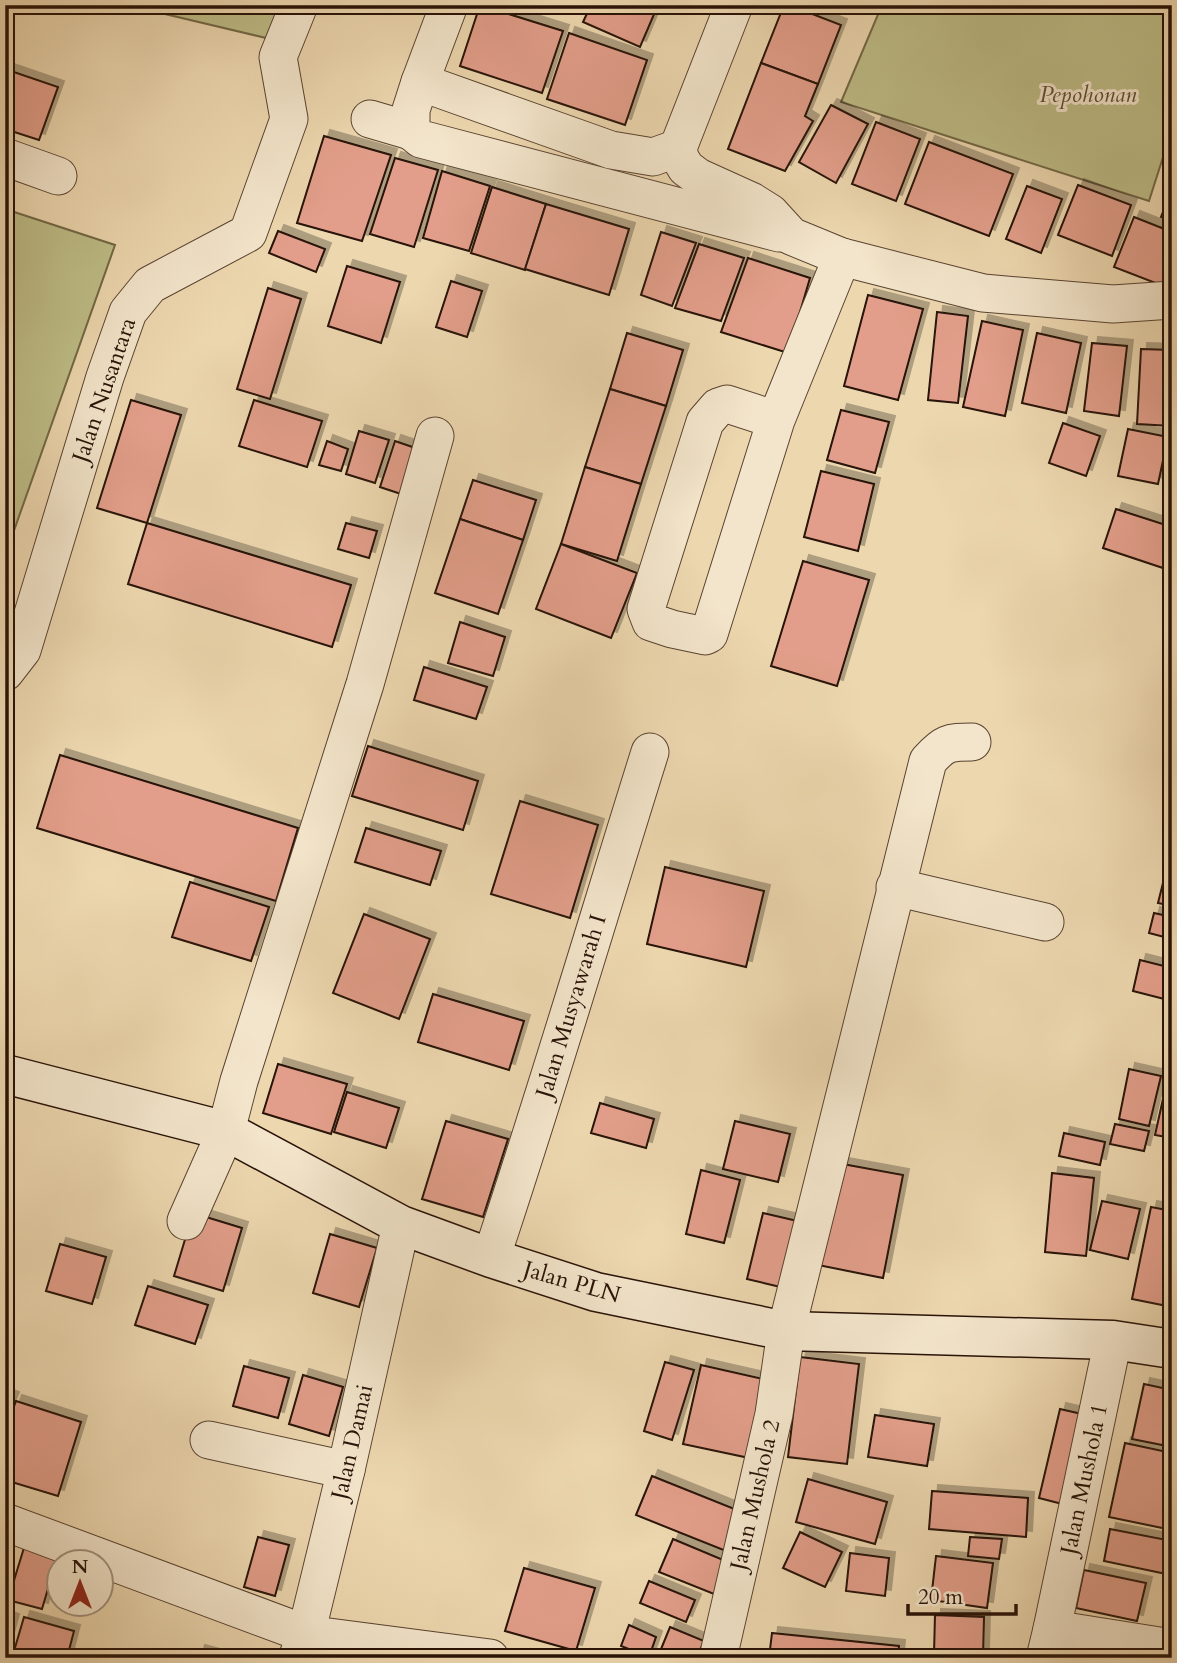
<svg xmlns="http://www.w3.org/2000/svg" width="1177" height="1663" font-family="Cardo,serif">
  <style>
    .green { fill: #bebd87; stroke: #736847; stroke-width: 2 }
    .building { fill: #e29e8a; stroke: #281207; stroke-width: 2; filter: url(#shadow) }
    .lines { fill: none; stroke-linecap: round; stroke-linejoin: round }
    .street-casing { stroke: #594331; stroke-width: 39 }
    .secondary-casing { stroke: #281207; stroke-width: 41 }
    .street { stroke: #f3e5cb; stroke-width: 37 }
    .secondary { stroke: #f3e5cb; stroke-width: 38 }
    .labels { text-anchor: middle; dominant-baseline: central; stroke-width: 6; stroke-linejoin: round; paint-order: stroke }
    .park-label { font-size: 23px; font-style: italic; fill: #5c4e34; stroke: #f3e5cb }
    .street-label { font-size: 23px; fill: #281207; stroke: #f3e5cb }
  </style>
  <defs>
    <filter id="shadow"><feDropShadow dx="6" dy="-6" stdDeviation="0" flood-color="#0004"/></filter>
  </defs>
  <rect width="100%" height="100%" fill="#edd7af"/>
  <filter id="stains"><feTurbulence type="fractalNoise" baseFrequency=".00286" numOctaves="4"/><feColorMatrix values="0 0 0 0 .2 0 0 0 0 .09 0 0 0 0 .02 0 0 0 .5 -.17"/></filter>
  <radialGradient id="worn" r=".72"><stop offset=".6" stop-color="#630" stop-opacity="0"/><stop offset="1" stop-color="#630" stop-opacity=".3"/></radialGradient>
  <g class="green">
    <polygon points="127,5 280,5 266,38"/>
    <polygon points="882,5 1062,5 1075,11 1078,5 1172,5 1172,129 1149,201 841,102"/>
    <polygon points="5,209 115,245 5,556"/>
  </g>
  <g class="building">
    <polygon points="480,5 563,31 542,93 460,66"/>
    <polygon points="591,5 658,5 640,47 583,22"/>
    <polygon points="784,5 789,5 841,25 818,84 761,63"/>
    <polygon points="1062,5 1078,5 1076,11"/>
    <polygon points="569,33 647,60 625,125 547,99"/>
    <polygon points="761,63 818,84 805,116 813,121 785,171 728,149"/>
    <polygon points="5,69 58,87 39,140 5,129"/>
    <polygon points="831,105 868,124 836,183 799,162"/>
    <polygon points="876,122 920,139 896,201 852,184"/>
    <polygon points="324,136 391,155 362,241 297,223"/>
    <polygon points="929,142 1013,174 989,236 905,204"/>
    <polygon points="395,158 438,170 414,247 370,234"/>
    <polygon points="442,171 490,186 469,251 423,238"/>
    <polygon points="1078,185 1131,205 1112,256 1058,235"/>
    <polygon points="1027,186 1062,199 1041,253 1006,239"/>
    <polygon points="492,187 546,204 525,270 471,253"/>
    <polygon points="1172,190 1172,221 1161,217"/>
    <polygon points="546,204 629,229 609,295 525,269"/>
    <polygon points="1134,217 1172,232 1171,289 1114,267"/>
    <polygon points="278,231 325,249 316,272 269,253"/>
    <polygon points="661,232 696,243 672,306 641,295"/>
    <polygon points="699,244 744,258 721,321 675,308"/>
    <polygon points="748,258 810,278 788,353 721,332"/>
    <polygon points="347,266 400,282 381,343 328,326"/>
    <polygon points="451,281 482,291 467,337 436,327"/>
    <polygon points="268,288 301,299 270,399 237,389"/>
    <polygon points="868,295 923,309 898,400 844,386"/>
    <polygon points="937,312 968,316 958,403 928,400"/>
    <polygon points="982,321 1023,330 1005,416 963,407"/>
    <polygon points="627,333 683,350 666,406 610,389"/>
    <polygon points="1037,333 1081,343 1066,413 1022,403"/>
    <polygon points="1092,343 1127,346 1119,416 1084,411"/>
    <polygon points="1141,349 1172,350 1172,426 1137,424"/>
    <polygon points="610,389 666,406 641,484 585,467"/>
    <polygon points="131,400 181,415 147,523 97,508"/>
    <polygon points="254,400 322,421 307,467 239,446"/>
    <polygon points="841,410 889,422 875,473 827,460"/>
    <polygon points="1063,423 1100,436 1086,476 1049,463"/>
    <polygon points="1128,429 1168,437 1158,484 1118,476"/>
    <polygon points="359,431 389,440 375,483 346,474"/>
    <polygon points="327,441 348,449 341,471 319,465"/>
    <polygon points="395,441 421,450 407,496 380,487"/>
    <polygon points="585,467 641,484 617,561 561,544"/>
    <polygon points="821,471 874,484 858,551 804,537"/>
    <polygon points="473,480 536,500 523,540 460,519"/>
    <polygon points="1116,509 1172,527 1172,571 1103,548"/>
    <polygon points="460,519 523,540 498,614 435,593"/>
    <polygon points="147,523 351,585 332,647 128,584"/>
    <polygon points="346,523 377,531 369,558 338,549"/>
    <polygon points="561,544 637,573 611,638 536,609"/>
    <polygon points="803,561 869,580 837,686 771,666"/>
    <polygon points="460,622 505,637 493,676 448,663"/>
    <polygon points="424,667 487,687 476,719 414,700"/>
    <polygon points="368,746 478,781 463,830 352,796"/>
    <polygon points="60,755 298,828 276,901 37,828"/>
    <polygon points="520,801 598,825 570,918 491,894"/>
    <polygon points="366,828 441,851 430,885 355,862"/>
    <polygon points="665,867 764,891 746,967 647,944"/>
    <polygon points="1167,867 1172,868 1172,906 1158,903"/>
    <polygon points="190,882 269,907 251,961 172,937"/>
    <polygon points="1154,913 1172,917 1172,939 1149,933"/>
    <polygon points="364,914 430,939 399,1019 333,993"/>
    <polygon points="1140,960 1172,968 1172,1001 1133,991"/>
    <polygon points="433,994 524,1021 509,1070 418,1042"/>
    <polygon points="278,1064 347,1084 331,1134 263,1113"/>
    <polygon points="1129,1069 1161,1076 1149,1126 1119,1119"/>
    <polygon points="1167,1081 1172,1082 1172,1138 1155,1135"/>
    <polygon points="347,1092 399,1108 386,1148 334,1132"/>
    <polygon points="600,1103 654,1119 646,1148 591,1133"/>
    <polygon points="446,1121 508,1139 483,1217 422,1199"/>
    <polygon points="735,1121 790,1134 778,1182 723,1169"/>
    <polygon points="1115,1124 1149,1131 1144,1151 1110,1144"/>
    <polygon points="1064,1133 1105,1142 1100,1165 1059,1156"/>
    <polygon points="837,1163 903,1175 883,1278 818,1265"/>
    <polygon points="701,1170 740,1180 724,1243 686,1234"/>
    <polygon points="1052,1173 1094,1178 1086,1256 1045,1252"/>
    <polygon points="1102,1201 1140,1209 1128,1259 1090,1250"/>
    <polygon points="1151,1207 1172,1211 1172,1307 1132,1299"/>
    <polygon points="193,1213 242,1228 223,1291 174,1276"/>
    <polygon points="763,1213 806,1223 789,1289 747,1279"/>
    <polygon points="330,1234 377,1248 359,1307 313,1293"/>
    <polygon points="60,1244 106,1257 92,1304 46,1291"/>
    <polygon points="148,1286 208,1305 195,1344 135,1325"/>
    <polygon points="800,1357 859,1364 847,1464 788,1457"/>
    <polygon points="665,1362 694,1370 672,1440 644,1431"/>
    <polygon points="701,1365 772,1381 754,1459 683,1444"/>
    <polygon points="244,1366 289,1378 278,1418 233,1406"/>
    <polygon points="303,1375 343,1387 329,1436 289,1424"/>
    <polygon points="1144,1384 1172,1390 1172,1447 1132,1439"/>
    <polygon points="5,1395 13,1398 5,1417"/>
    <polygon points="16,1401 81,1422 58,1496 5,1480 5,1431"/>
    <polygon points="1060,1409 1095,1417 1074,1507 1039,1498"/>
    <polygon points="875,1415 934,1424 927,1466 868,1457"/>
    <polygon points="1125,1443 1172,1453 1172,1530 1109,1517"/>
    <polygon points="652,1476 747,1514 731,1553 636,1515"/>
    <polygon points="808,1479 887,1502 875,1544 796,1522"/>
    <polygon points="932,1491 1028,1498 1026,1537 929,1529"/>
    <polygon points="1110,1529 1172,1541 1171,1575 1104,1561"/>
    <polygon points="800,1532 842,1552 825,1587 783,1568"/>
    <polygon points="258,1537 289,1545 275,1596 244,1587"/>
    <polygon points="970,1537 1002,1539 999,1559 968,1556"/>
    <polygon points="27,1538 60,1548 42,1609 8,1600"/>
    <polygon points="673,1539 728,1562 714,1594 659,1572"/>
    <polygon points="850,1553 889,1558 885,1596 846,1591"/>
    <polygon points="936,1556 993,1563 987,1608 931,1600"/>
    <polygon points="524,1568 595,1588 576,1651 505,1631"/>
    <polygon points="1084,1570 1146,1583 1137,1621 1076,1608"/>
    <polygon points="649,1581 695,1600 686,1622 640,1603"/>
    <polygon points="935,1615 984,1617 983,1656 934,1654"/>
    <polygon points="5,1617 13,1620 5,1649"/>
    <polygon points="24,1617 74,1631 67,1658 12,1658"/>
    <polygon points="629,1625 656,1637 649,1657 621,1646"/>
    <polygon points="670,1627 704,1641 697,1658 668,1658 659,1654"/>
    <polygon points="772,1633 899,1646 898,1658 769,1658"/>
    <polygon points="1072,1648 1106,1651 1106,1658 1071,1658"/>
    <polygon points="199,1651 225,1658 197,1658"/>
  </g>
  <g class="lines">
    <g class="street-casing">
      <g id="street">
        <polyline points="449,5 420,82 611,150 653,157 678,148"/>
        <polyline points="734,5 678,148 680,158 686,168 698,177 751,201 770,213 791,236 842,257 983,293 1113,304 1172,300"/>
        <polyline points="420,82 411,110 411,131 421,139 779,233"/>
        <polyline points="370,119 411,131"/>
        <polyline points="5,157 58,176"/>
        <polyline points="776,420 727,404 718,407 705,422 646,609 651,622 672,629 705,636 709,634 776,420 842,257"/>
        <polyline points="5,672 22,650 105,377 128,312 150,285 248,233 289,119 278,57 299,5"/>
        <polyline points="895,887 1045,922"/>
        <polyline points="186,1221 226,1131 239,1081 365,684 435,436"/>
        <path d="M 491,1258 C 547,1091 597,921 650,752"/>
        <polyline points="209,1440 346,1470"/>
        <polyline points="5,1522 306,1634 490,1658"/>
        <polyline points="1052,1629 1172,1648"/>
        <polyline points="298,1656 306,1634 346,1470 401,1225"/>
        <path d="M 718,1658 L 774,1414 L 786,1331 L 928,761 C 944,743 948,742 972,742"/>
        <polyline points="1045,1658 1052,1629 1113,1340"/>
      </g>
    </g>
    <g class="secondary-casing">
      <polyline id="secondary" points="5,1074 226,1131 401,1225 491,1258 596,1292 786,1331 1113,1340 1172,1349"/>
    </g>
    <use href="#street" class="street"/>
    <use href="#secondary" class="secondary"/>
  </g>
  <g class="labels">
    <g class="park-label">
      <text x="1088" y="94">Pepohonan</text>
    </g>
    <g class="street-label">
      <text transform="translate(104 390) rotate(-71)">Jalan Nusantara</text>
      <text transform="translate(571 1006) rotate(-73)">Jalan Musyawarah I</text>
      <text transform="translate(572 1282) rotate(16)">Jalan PLN</text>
      <text transform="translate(352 1442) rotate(-77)">Jalan Damai</text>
      <text transform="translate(1084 1479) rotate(-78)">Jalan Mushola 1</text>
      <text transform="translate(755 1495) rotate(-77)">Jalan Mushola 2</text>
    </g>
  </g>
  <rect width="1177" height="1663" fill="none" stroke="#edd7af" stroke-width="28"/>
  <rect x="7" y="7" width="1163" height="1649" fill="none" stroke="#281207" stroke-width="3.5"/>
  <rect x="14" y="14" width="1149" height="1635" fill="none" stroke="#281207" stroke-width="2"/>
  <g transform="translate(80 1583)"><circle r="33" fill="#f3e5cb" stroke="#a2917d" stroke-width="2"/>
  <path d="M0-5L12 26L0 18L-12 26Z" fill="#8f2418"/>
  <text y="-10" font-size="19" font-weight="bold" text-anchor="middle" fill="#281207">N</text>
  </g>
  <path d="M908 1604v10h108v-10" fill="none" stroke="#281207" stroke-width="3.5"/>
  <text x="918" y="1604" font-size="21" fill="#281207" stroke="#f3e5cb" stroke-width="5" paint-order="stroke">20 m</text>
  <rect width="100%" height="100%" filter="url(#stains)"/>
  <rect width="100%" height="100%" fill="url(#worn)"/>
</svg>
